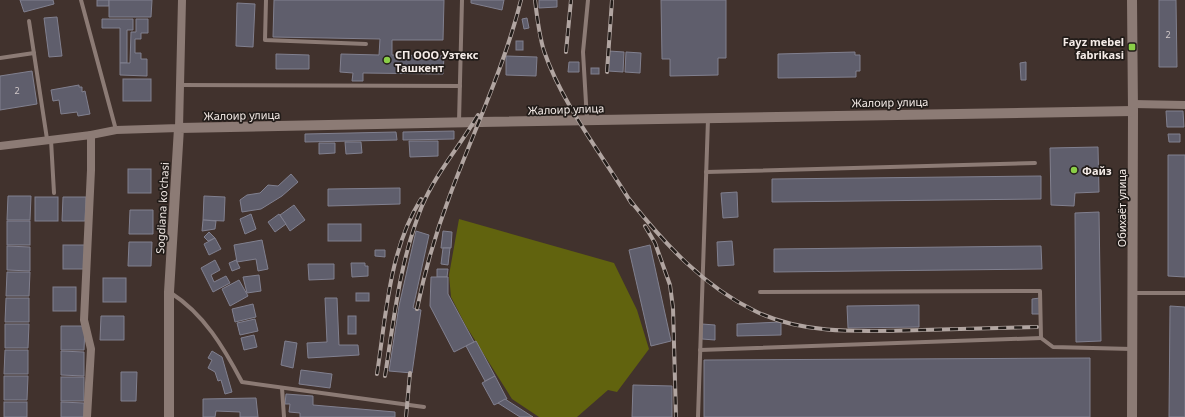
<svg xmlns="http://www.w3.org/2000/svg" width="1185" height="417" font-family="'Noto Sans',sans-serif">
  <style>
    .green { fill: #61630e }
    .building { fill: #5f5e6c; stroke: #81808f }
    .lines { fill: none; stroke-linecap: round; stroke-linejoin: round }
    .service { stroke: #8c7b75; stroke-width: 4 }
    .minor { stroke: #8c7b75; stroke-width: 8 }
    .tertiary { stroke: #8c7b75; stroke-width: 10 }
    .rail-casing { stroke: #b1a5a1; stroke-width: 4 }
    .rail { stroke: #221c19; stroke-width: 2.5; stroke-dasharray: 8; stroke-linecap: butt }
    .poi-dot { fill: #8ace47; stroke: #221c19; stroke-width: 1.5 }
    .labels { text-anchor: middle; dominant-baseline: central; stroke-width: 3.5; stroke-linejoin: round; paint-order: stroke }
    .number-label { font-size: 9px; fill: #d0c8c9 }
    .poi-label { font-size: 11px; font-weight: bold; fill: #f5ece8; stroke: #221c19; text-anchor: start }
    .street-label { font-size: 11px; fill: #f5ece8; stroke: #221c19 }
  </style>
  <rect width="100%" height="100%" fill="#41322d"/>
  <polygon class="green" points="459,219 614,263 637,310 649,349 617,392 608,390 577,417 539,417 512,399 466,326 451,297 449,275"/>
  <g class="building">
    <polygon points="20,0 53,0 54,4 24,12"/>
    <rect x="97" y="0" width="12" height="6"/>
    <polygon points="109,0 152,0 151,17 109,17"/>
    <polygon points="274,0 444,0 443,40 392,40 392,55 444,56 443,74 363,73 363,81 352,81 353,73 340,72 341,54 379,55 380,39 273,37"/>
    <polygon points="471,0 504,0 502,10 471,3"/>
    <polygon points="539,0 557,0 557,7 539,8"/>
    <polygon points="661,0 726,0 726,58 718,58 718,75 670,76 670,59 662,59"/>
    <polygon points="1159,0 1176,0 1177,67 1159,67"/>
    <polygon points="237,3 255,4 253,47 236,46"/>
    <polygon points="57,17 62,56 49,57 44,18"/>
    <polygon points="527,18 529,28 524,29 522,19"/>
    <polygon points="102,19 133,19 133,30 127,30 127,63 120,63 120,28 102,28"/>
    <polygon points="136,19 148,19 148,33 141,33 141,39 135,39 135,53 141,53 141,59 147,59 147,76 120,75 120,63 130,63 131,32 136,32"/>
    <rect x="516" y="41" width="7" height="9"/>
    <polygon points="609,51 624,52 623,72 608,71"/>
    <polygon points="626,52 641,53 640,73 625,72"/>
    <polygon points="855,52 855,55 860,55 860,71 856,71 856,77 778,78 778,54"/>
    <polygon points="276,54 309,55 309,69 276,69"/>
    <polygon points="506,56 537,57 536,76 506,75"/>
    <polygon points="569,62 579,62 579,72 568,72"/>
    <polygon points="1026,62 1026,80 1021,80 1020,63"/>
    <rect x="591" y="68" width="8" height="6"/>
    <polygon points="32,71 37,104 0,110 0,76"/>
    <rect x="123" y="79" width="28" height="22"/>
    <polygon points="79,85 79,87 82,87 82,92 85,91 90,114 78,116 77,112 61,114 59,100 53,101 51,90"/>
    <polygon points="1166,111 1183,111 1184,127 1167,127"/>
    <polygon points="454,131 454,139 403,140 403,132"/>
    <polygon points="396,132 397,140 305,142 305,134"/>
    <polygon points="1168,134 1180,134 1180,142 1169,142"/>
    <polygon points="409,141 438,141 438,156 410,157"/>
    <polygon points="345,142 361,142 362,153 346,154"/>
    <polygon points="319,143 335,143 335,153 319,154"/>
    <polygon points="1098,147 1099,192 1075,193 1074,206 1051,205 1050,148"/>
    <polygon points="1168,155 1185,155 1185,277 1168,276"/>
    <rect x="128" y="169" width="23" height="24"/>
    <polygon points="291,174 298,182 282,196 261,209 242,212 240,200 247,195 260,193 268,185 278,186"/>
    <polygon points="1041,176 1041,199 772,202 772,179"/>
    <polygon points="400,188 400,204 328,206 328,189"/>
    <polygon points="737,192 738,217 723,218 721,193"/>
    <polygon points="8,196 31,196 30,220 7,220"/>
    <polygon points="204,196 225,197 224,221 203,220"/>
    <rect x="35" y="197" width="23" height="24"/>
    <polygon points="63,197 86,197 85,221 62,221"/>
    <polygon points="294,205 305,220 290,231 280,215"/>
    <polygon points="130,210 153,210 153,234 129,234"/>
    <polygon points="1099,212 1101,341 1076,342 1075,213"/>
    <polygon points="251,214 256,229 245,234 240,219"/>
    <polygon points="279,214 286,224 275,232 268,222"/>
    <polygon points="203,220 216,221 215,229 202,231"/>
    <rect x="7" y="221" width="23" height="24"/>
    <rect x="328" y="224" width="33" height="17"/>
    <polygon points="416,231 429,235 413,308 421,310 412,373 389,371 399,306"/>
    <polygon points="443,231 452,232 451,248 441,248"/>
    <polygon points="209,232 215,238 208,241 204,237"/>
    <polygon points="215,238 221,249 209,255 204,244"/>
    <polygon points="262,240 268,269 258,271 256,259 237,262 234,245"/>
    <polygon points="732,241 734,265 718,266 717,242"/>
    <polygon points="129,242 152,242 151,266 128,266"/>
    <rect x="63" y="245" width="23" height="24"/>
    <polygon points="650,245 671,341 651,346 629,250"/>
    <polygon points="7,246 30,247 30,271 7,270"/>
    <polygon points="1041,246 1042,269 774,272 774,249"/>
    <polygon points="443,248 450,248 448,265 441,264"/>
    <polygon points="375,250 385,250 385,257 375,256"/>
    <polygon points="215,260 220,270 211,275 214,282 226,276 230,283 213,292 201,268"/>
    <polygon points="236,260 240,268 232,271 229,263"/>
    <polygon points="351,263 365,263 365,266 368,266 368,276 352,277"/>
    <polygon points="308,264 334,264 334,279 309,280"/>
    <polygon points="437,269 448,269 447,277 437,277"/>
    <polygon points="7,272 30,272 29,296 6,296"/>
    <polygon points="259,275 261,291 247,293 243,277"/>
    <polygon points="431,277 448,277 448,294 474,342 454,352 430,306"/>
    <rect x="103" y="278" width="23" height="24"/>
    <polygon points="239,280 248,296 230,306 222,289"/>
    <rect x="53" y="287" width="23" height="24"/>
    <rect x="356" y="293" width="13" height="8"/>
    <polygon points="6,298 29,298 29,322 5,322"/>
    <polygon points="325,298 337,298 339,345 358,345 359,355 308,358 307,343 327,342"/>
    <polygon points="1040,298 1040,314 1032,314 1032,299"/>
    <polygon points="253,304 256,317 235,322 232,309"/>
    <polygon points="919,305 919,327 848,328 847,306"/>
    <polygon points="1170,306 1185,307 1185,417 1169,417"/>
    <polygon points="101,316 124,316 124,340 100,340"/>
    <rect x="348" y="316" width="8" height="18"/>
    <polygon points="255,319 258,331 240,335 237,323"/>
    <polygon points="781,322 781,335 737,336 737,324"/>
    <polygon points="5,324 29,324 28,348 5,348"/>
    <polygon points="702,324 715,325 715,340 702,339"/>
    <polygon points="61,326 85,326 84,350 61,350"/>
    <polygon points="254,335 257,347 244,350 241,338"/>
    <polygon points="285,341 297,343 293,368 281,365"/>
    <polygon points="476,341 495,376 485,381 466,346"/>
    <polygon points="5,350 28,350 28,374 4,374"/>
    <polygon points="61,351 84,352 84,376 61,375"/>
    <polygon points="212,351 222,357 232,392 225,394 221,380 218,381 215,372 208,368 212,360 208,358"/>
    <polygon points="1090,358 1090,417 704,417 704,360"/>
    <polygon points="301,370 332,374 330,388 299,384"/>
    <polygon points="121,372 137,372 136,401 121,401"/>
    <polygon points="4,376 28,376 27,400 4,400"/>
    <polygon points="495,376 507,399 494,405 482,383"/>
    <rect x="61" y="377" width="23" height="24"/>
    <polygon points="633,385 672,386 672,417 632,417"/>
    <polygon points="286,394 313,396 313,405 395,412 395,417 300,417 300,413 289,412 290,404 285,404"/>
    <polygon points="256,398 258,417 240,417 240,412 216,411 215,417 203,417 203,399"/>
    <polygon points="505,399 533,417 520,417 498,403"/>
    <rect x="4" y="402" width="23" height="15"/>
    <polygon points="61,402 84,403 84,417 61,417"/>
  </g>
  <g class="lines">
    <g class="service">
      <polyline points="81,0 116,130"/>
      <polyline points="266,0 265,40 366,44"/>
      <polyline points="29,21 47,139"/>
      <polyline points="0,58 34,53"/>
      <polyline points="180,85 460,86"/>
      <polyline points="587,120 583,52 588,0"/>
      <polyline points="459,122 462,0"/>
      <polyline points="51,140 54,193"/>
      <polyline points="706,172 1035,163"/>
      <polyline points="760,292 1040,291 1041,338 1053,347 1132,349"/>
      <path d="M 171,293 C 204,314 224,348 242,382 L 424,407"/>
      <polyline points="1133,293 1185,293"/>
      <polyline points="700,350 1041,338"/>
      <polyline points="282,388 284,417"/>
      <polyline points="698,417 708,119"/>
    </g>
    <g class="minor">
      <polyline points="1133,104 1185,105"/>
      <polyline points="0,146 91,135 116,130 179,128 182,0"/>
      <polyline points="87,417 91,349 84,320 91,170 91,135"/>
    </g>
    <g class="tertiary">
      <polyline points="1132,0 1133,111 1132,417"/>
      <path d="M 169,417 L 169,292 L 179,128 C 497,122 815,114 1133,111"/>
    </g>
    <g class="rail-casing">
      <g id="rail">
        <path d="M 535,0 C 537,17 539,35 544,51 C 562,104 603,156 632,204"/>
        <polyline points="566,52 571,0"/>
        <polyline points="607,72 612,0"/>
        <path d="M 629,199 C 664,243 703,286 755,311 C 805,336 867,331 922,330 C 960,329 999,328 1037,327"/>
        <polyline points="645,226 655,243 670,285 673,308 676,417"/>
        <path d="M 417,309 C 425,270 436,232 450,195 C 474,130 504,68 521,0"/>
        <path d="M 377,374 C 386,316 389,250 421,199"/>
        <path d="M 385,376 C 394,318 400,260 422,206 C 436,173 460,146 478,115"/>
        <polyline points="406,417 410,373"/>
      </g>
    </g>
    <use href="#rail" class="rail"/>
  </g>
  <g class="poi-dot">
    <rect x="1128" y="43" width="8" height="8" rx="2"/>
    <circle cx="387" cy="60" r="4"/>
    <circle cx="1074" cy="170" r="4"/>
  </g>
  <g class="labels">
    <g class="number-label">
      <text x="1168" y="34">2</text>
      <text x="17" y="90">2</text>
    </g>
    <g class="poi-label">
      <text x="1124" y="41" text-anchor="end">Fayz mebel<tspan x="1124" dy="13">fabrikasi</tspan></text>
      <text x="395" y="54">СП ООО Узтекс<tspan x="395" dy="13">Ташкент</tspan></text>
      <text x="1082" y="170">Файз</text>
    </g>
    <g class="street-label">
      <text transform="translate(890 102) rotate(-1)">Жалоир улица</text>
      <text transform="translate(566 109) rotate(-2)">Жалоир улица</text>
      <text transform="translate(242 115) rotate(-1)">Жалоир улица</text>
      <text transform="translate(162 208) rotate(-87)">Sogdiana ko'chasi</text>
      <text transform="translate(1121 208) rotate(-90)">Обихаёт улица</text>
    </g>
  </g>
</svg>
